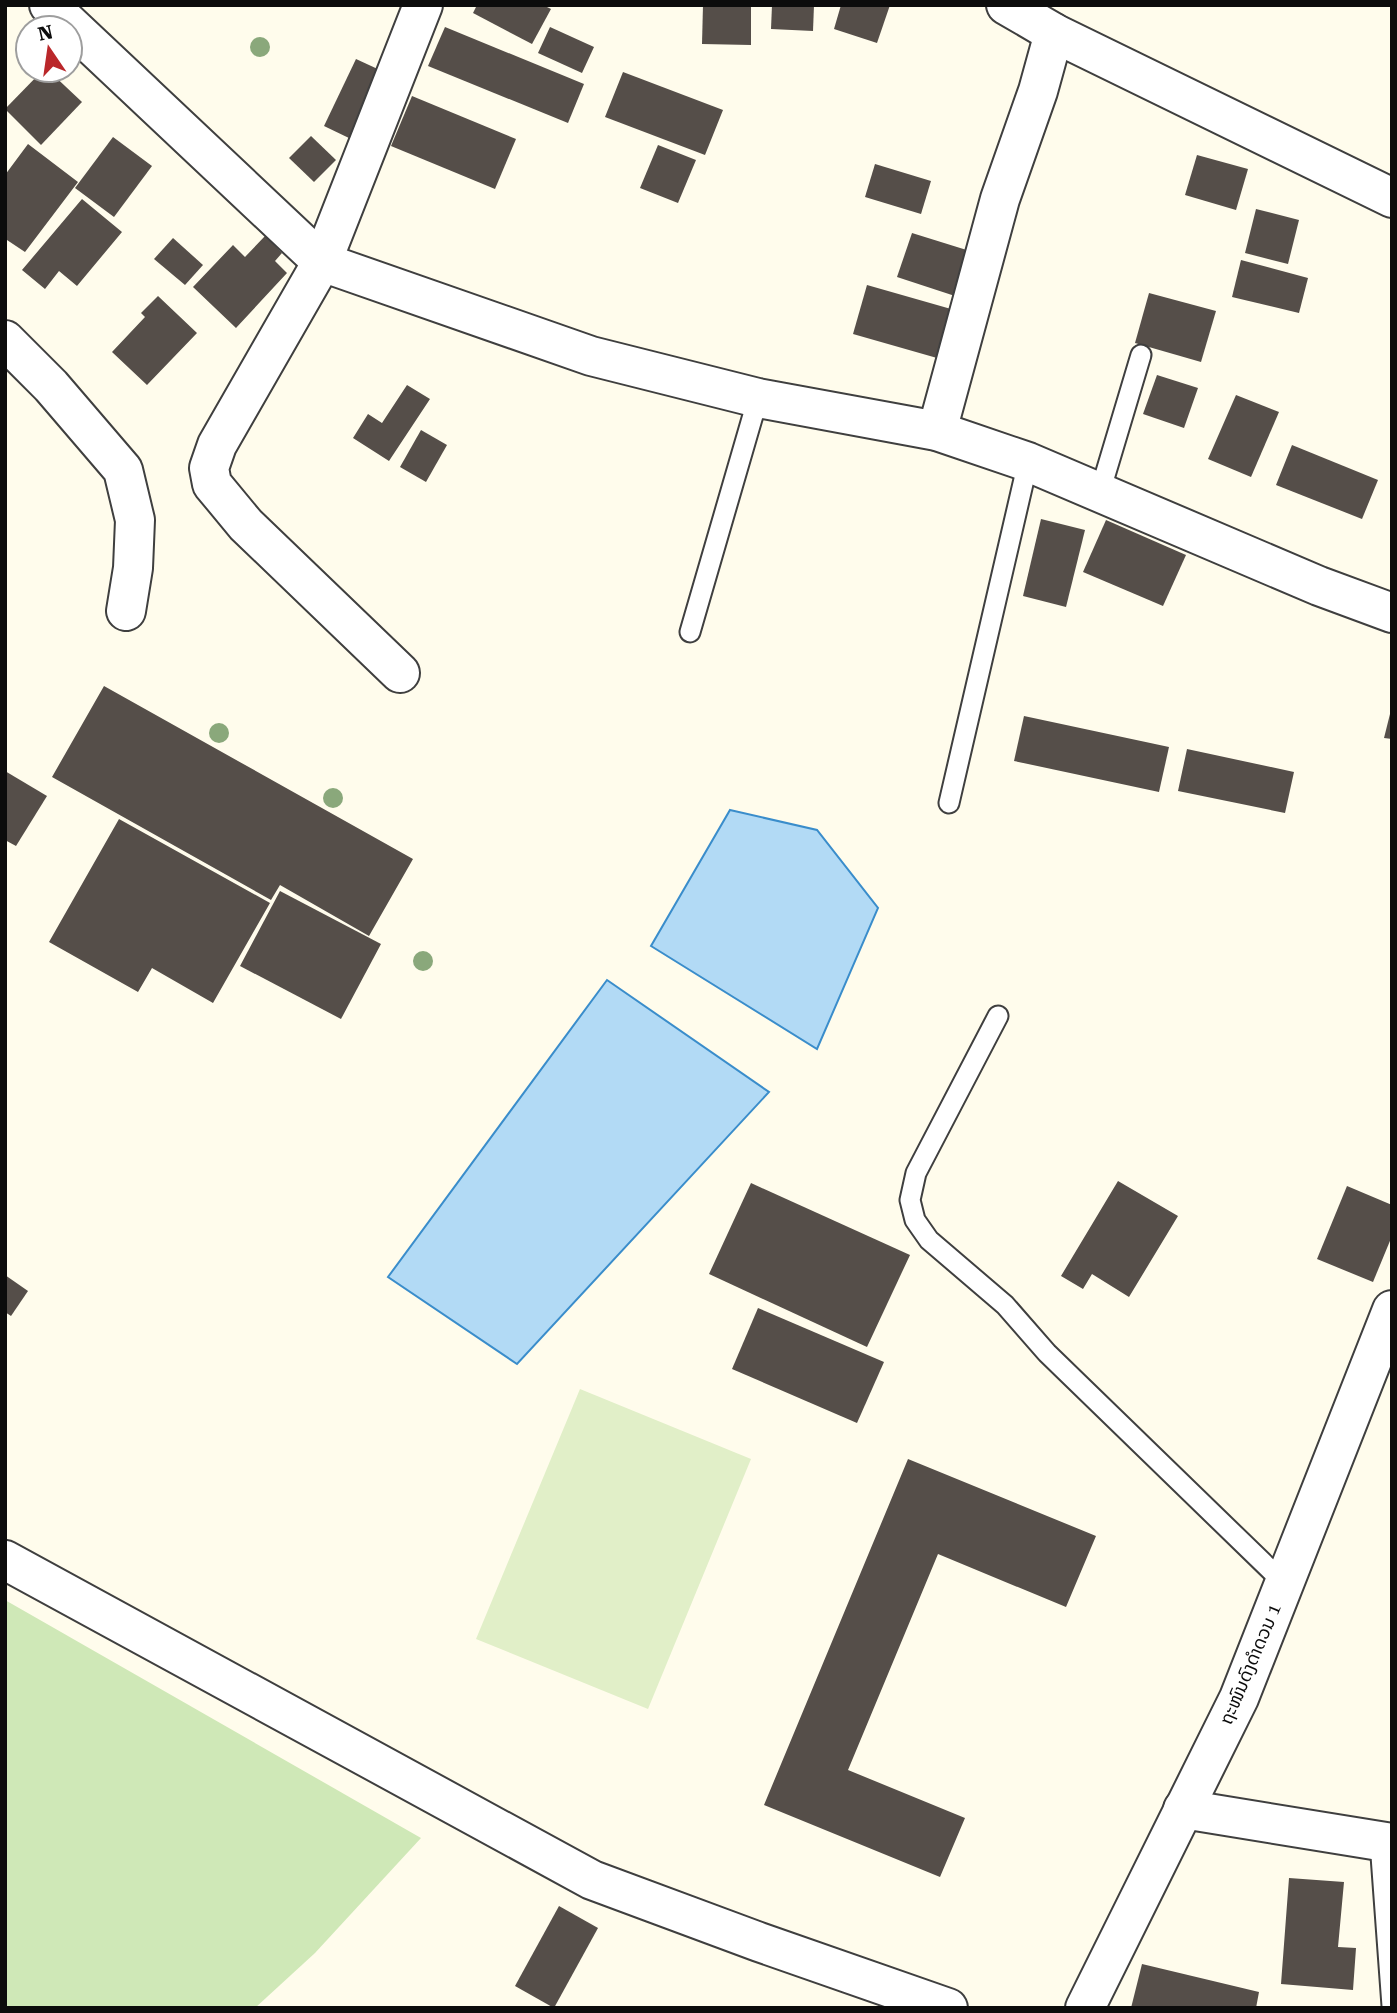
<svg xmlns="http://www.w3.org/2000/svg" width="1397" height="2013" font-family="'Roboto Serif','Noto Sans Lao',serif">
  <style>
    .green { fill: #cfe8b7 }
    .pitch { fill: #e1efc8 }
    .water { fill: #b2daf5; stroke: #3a8dcb; stroke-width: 2 }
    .building { fill: #554e49 }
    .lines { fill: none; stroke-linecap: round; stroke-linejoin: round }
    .lane-casing { stroke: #3f3f3f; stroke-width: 23 }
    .street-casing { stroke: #3f3f3f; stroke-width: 42 }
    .lane { stroke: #fff; stroke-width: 19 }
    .street { stroke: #fff; stroke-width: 38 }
    .tree { fill: #8aa87b }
    .labels { text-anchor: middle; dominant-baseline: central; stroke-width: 7; stroke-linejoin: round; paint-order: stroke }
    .street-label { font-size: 18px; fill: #0c0c0c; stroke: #fff }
  </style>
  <rect width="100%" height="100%" fill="#fffcec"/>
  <polygon class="green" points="5,1600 421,1838 315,1953 255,2008 5,2008"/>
  <polygon class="pitch" points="580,1389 751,1459 648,1709 476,1639"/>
  <g class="water">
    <polygon points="730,810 817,830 878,908 817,1049 651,946"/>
    <polygon points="607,980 769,1092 517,1364 388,1277"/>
  </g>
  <g class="building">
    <polygon points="477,5 543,5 551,9 532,44 473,13"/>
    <polygon points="703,5 751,5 751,45 702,44"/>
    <polygon points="772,5 814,5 813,31 771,29"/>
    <polygon points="841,5 890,5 877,43 834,29"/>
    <polygon points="445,27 584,84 568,123 428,66"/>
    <polygon points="550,27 594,47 582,73 538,53"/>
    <polygon points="356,59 382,71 351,139 324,126"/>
    <polygon points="43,70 48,70 82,102 41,145 5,109"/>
    <polygon points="623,72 723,110 705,155 605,117"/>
    <polygon points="412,96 516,139 495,189 391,146"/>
    <polygon points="311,136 336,160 314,182 289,158"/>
    <polygon points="113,137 152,166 114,217 75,188"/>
    <polygon points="28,144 78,182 25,252 7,240 5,243 5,175"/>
    <polygon points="658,145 696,160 678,203 640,188"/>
    <polygon points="1197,155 1248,169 1236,210 1185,195"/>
    <polygon points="875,164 931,181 921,214 865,197"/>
    <polygon points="82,199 122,232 77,286 59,271 45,289 22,270"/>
    <polygon points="1256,209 1299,220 1288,264 1245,253"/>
    <polygon points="912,233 973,252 958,297 897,277"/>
    <polygon points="265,236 282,253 275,261 287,273 236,328 193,287 233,245 245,257"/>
    <polygon points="173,238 203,265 185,285 154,259"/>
    <polygon points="1241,260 1308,278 1299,313 1232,297"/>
    <polygon points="867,285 958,311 944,360 853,334"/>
    <polygon points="1149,293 1216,311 1201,362 1135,343"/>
    <polygon points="158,296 197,333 147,385 112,352 145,317 141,313"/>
    <polygon points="1157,375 1198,388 1184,428 1143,414"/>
    <polygon points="407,385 430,399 389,461 353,438 368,414 382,423"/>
    <polygon points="1236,395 1279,412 1251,477 1208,459"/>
    <polygon points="421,430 447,445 426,482 400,467"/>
    <polygon points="1292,445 1378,480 1362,519 1276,485"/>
    <polygon points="1041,519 1085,530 1066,607 1023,596"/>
    <polygon points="1106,520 1186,555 1163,606 1083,572"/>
    <polygon points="104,686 413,859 369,936 280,885 271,900 52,777"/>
    <polygon points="1391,710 1392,710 1392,739 1384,738"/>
    <polygon points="1024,716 1169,747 1159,792 1014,761"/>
    <polygon points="1187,749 1294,772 1285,813 1178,791"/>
    <polygon points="5,771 47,796 16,846 5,840"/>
    <polygon points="119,819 270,903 213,1003 152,968 138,992 49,942"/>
    <polygon points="280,891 381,944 341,1019 240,966"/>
    <polygon points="1118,1181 1178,1216 1129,1297 1092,1274 1083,1289 1061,1276"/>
    <polygon points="751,1183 910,1255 867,1347 709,1274"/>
    <polygon points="1347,1186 1392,1205 1392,1236 1373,1282 1317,1259"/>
    <polygon points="5,1275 28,1291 11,1316 5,1312"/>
    <polygon points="758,1308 884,1362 857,1423 732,1369"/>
    <polygon points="908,1459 1096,1536 1066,1607 938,1554 848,1770 965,1818 940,1877 764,1805"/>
    <polygon points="1289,1878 1344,1882 1338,1947 1356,1948 1353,1990 1281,1984"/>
    <polygon points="559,1906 598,1928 554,2008 515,1986"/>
    <polygon points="1142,1964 1259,1992 1256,2008 1131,2008"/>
  </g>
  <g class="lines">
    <g class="lane-casing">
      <g id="lane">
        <polyline points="1100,492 1141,355"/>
        <polyline points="690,632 758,398"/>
        <polyline points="949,803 1028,462"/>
        <polyline points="998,1016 916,1173 910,1200 915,1220 929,1240 1005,1305 1047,1353 1284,1583"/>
        <polyline points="1380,1842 1392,2006"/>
      </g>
    </g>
    <g class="street-casing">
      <g id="street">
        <polyline points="49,5 322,262 591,356 758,398 937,431 1028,462 1319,586 1392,613"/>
        <polyline points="1006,5 1054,33 1392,198"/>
        <polyline points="5,340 51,386 123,470 135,520 133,568 126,611"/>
        <polyline points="937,431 1000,199 1038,91 1054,33"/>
        <polyline points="400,673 246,525 212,484 209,468 217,445 322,262 423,5"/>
        <polyline points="5,1560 592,1880 759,1942 948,2008"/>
        <polyline points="1183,1809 1392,1843"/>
        <polyline points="1085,2008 1239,1698 1392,1310"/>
      </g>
    </g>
    <use href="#lane" class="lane"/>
    <use href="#street" class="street"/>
  </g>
  <g class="tree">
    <circle cx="260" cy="47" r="10"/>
    <circle cx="219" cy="733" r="10"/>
    <circle cx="333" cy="798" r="10"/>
    <circle cx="423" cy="961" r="10"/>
  </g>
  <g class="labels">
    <g class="street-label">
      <text transform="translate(1250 1664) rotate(-67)">ຖະໜົນດົງດຳດວນ 1</text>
    </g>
  </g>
  <rect width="1397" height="2013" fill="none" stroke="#0c0c0c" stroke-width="14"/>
  <g transform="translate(49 49) rotate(347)"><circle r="33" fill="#ffffff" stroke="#9e9e9e" stroke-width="2"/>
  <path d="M0-5L12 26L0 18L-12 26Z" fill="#ba272a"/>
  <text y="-10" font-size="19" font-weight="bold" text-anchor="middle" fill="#0c0c0c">N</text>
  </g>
</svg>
